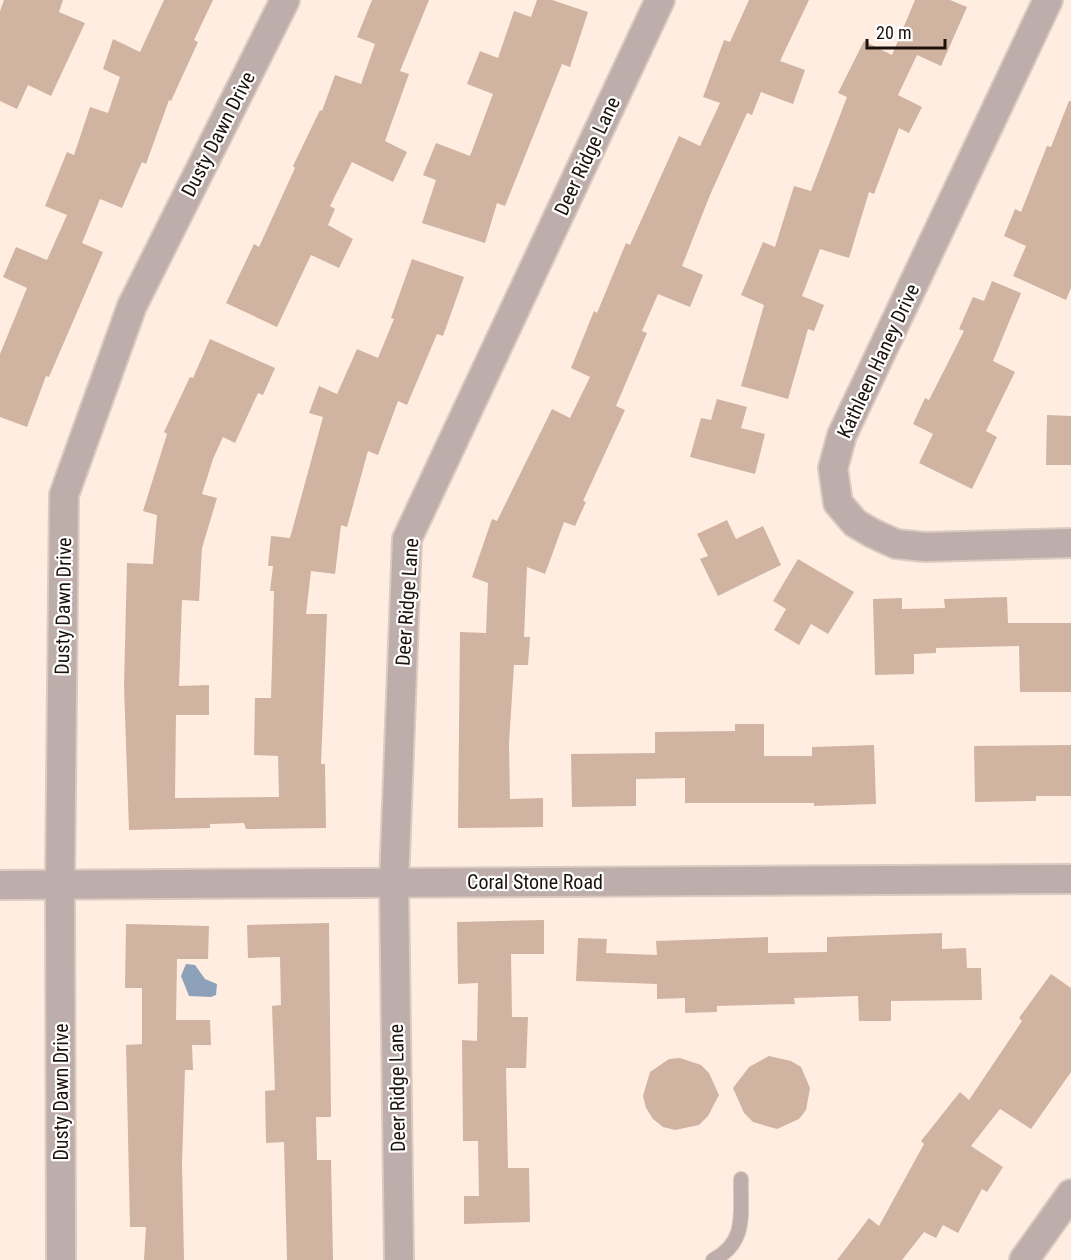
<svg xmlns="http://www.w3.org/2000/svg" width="1071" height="1260" font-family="'Roboto Condensed',sans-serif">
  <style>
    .water { fill: #8ea1bb }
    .building { fill: #d1b3a2 }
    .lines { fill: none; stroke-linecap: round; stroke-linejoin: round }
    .service-casing { stroke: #dbcabf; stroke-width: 16 }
    .minor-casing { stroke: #dbcabf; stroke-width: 32 }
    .service { stroke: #beaeab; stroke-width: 14 }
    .minor { stroke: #beaeab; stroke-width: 28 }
    .labels { text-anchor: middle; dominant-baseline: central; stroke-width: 4.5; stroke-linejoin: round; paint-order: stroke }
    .street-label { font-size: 20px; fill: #1c120b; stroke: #fff }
  </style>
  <rect width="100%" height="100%" fill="#ffede1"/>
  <polygon class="water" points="186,964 195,965 205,979 217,984 216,995 211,997 189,996 181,976"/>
  <g class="building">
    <polygon points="4,0 63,0 59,12 85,23 51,96 28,85 17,109 0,101 0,11"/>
    <polygon points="164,0 213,0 194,40 198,42 171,101 169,100 146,164 142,162 122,208 100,199 82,243 103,252 49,377 46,376 27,427 0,417 0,354 27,288 3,277 16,247 47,260 67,215 45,206 67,152 74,155 90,107 108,113 120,77 103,69 113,39 140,52"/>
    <polygon points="372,0 429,0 400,71 409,74 385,141 407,152 393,182 352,162 330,206 335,209 328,225 353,239 339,268 311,255 277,327 226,303 254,244 259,247 295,168 293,166 320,110 322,111 335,75 361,84 375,44 357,37"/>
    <polygon points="537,0 552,0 588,12 570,67 562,64 505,206 497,203 485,243 422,223 436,180 423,175 436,143 470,156 493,94 467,84 480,51 498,58 514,11 531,17"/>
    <polygon points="749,0 809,0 780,61 805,70 793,104 761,92 752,115 747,113 710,195 682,266 703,275 690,307 658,294 642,331 647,333 616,406 625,410 583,501 586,502 575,526 564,522 545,574 527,567 524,637 530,637 528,665 514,665 509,743 510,799 543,798 543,827 458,828 460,632 486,633 488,583 472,577 492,519 497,521 552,409 570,418 590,377 571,368 594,311 597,313 626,243 630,245 679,136 700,146 720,103 703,97 724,40 730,42"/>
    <polygon points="915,0 950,0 967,7 941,66 917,55 898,95 922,107 909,133 899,128 874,194 869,192 849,258 820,249 802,296 824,305 814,331 808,329 788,399 741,386 764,305 741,295 763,242 775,247 794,186 811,191 847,97 838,93 864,41 892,55"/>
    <polygon points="1069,101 1071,101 1071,288 1066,300 1013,276 1026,246 1004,236 1015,209 1021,212 1047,146 1051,147"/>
    <polygon points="412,259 464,277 443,336 437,334 407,405 398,401 378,455 368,451 347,527 341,525 335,574 311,571 306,614 327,614 321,764 325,764 326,828 246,829 244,823 210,824 210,828 129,830 124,686 127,563 153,564 157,515 143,511 167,434 164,432 190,377 193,378 210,339 275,368 263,395 258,393 235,443 223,437 213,459 202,494 217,498 202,548 199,601 182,600 179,686 209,685 209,715 176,715 175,798 279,797 278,756 254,755 255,698 271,698 274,591 270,591 273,566 268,566 271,536 290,538 323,417 309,413 319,386 337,394 357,349 378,358 394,319 391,318"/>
    <polygon points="992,281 1021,293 993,361 1015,372 986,431 997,437 972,489 919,463 933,434 913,424 925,398 929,400 964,331 959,329 973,297 984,301"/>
    <polygon points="717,399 747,407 741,428 765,434 755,474 690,457 701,418 711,420"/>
    <polygon points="1047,415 1071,416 1071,465 1046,465"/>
    <polygon points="727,520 736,539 763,526 781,565 718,596 700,559 708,556 697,534"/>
    <polygon points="798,559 854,592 828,634 811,624 799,645 774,630 786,609 773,601"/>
    <polygon points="1007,597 1008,623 1071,623 1071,692 1020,692 1019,646 936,648 936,653 914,654 914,674 875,675 873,599 902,598 902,609 945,608 944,599"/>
    <polygon points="735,724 764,724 764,756 812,756 812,747 874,745 876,804 814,806 814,803 685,803 685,778 636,779 636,806 572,807 571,754 655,753 655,732 735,731"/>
    <polygon points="1071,745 1071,796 1036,796 1036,801 975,802 974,746"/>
    <polygon points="544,920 544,954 511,954 512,1017 528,1017 526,1068 506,1068 508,1168 529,1168 530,1222 464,1224 464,1196 479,1196 478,1141 463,1141 462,1040 477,1041 478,983 458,984 457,922"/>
    <polygon points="329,923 331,1117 316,1117 317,1160 331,1160 333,1260 287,1260 284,1142 266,1143 265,1091 275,1090 272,1006 281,1005 280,957 248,958 247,925"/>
    <polygon points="126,924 209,926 208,959 177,959 176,1020 210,1020 211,1045 192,1045 193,1070 185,1070 182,1164 184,1260 144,1260 146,1227 130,1227 126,1045 142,1044 142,988 125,988"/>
    <polygon points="942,933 942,949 966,948 967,968 981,968 982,1000 891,1001 891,1021 859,1021 858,996 794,998 795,1004 717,1006 717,1012 685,1013 685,998 657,999 657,984 576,981 578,938 607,939 606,953 657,955 656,941 768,937 768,953 827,952 827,937"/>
    <polygon points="1051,974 1071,988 1071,1072 1031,1129 1000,1109 971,1146 1003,1167 987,1192 982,1189 958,1233 943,1225 936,1238 924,1232 902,1260 837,1260 869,1218 879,1226 924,1144 921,1141 960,1092 969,1100 1022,1021 1019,1018"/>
    <polygon points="769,1056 791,1061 801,1067 810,1088 806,1110 799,1119 777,1129 753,1122 744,1113 733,1088 749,1067"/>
    <polygon points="680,1058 701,1065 709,1073 719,1095 708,1116 699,1125 675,1130 663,1127 653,1119 646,1108 643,1096 650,1072 669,1059"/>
  </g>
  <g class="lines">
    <g class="service-casing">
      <path id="service" d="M 713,1260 C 748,1242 740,1213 741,1179"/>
    </g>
    <g class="minor-casing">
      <g id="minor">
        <polyline points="1048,0 842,435 833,468 838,503 855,523 872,533 896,544 925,547 1071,543"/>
        <polyline points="0,885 1071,879"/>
        <polyline points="61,1260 60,884 64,495 132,306 285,0"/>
        <polyline points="399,1260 394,883 407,539 660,0"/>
        <polyline points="1024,1260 1071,1194"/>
      </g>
    </g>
    <use href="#service" class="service"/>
    <use href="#minor" class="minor"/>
  </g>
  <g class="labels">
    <g class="street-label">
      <text transform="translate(218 134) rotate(-63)">Dusty Dawn Drive</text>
      <text transform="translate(587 156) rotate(-65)">Deer Ridge Lane</text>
      <text transform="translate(878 361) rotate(-65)">Kathleen Haney Drive</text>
      <text transform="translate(407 602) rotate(-86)">Deer Ridge Lane</text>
      <text transform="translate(63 606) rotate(-89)">Dusty Dawn Drive</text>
      <text x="535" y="882">Coral Stone Road</text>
      <text transform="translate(397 1088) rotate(-91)">Deer Ridge Lane</text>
      <text transform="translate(61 1092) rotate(-90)">Dusty Dawn Drive</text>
    </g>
  </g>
  <path d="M867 39v9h78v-9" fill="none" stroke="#1c120b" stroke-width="3"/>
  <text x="876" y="39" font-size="18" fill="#1c120b" stroke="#ffffff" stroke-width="4.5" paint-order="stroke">20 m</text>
</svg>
